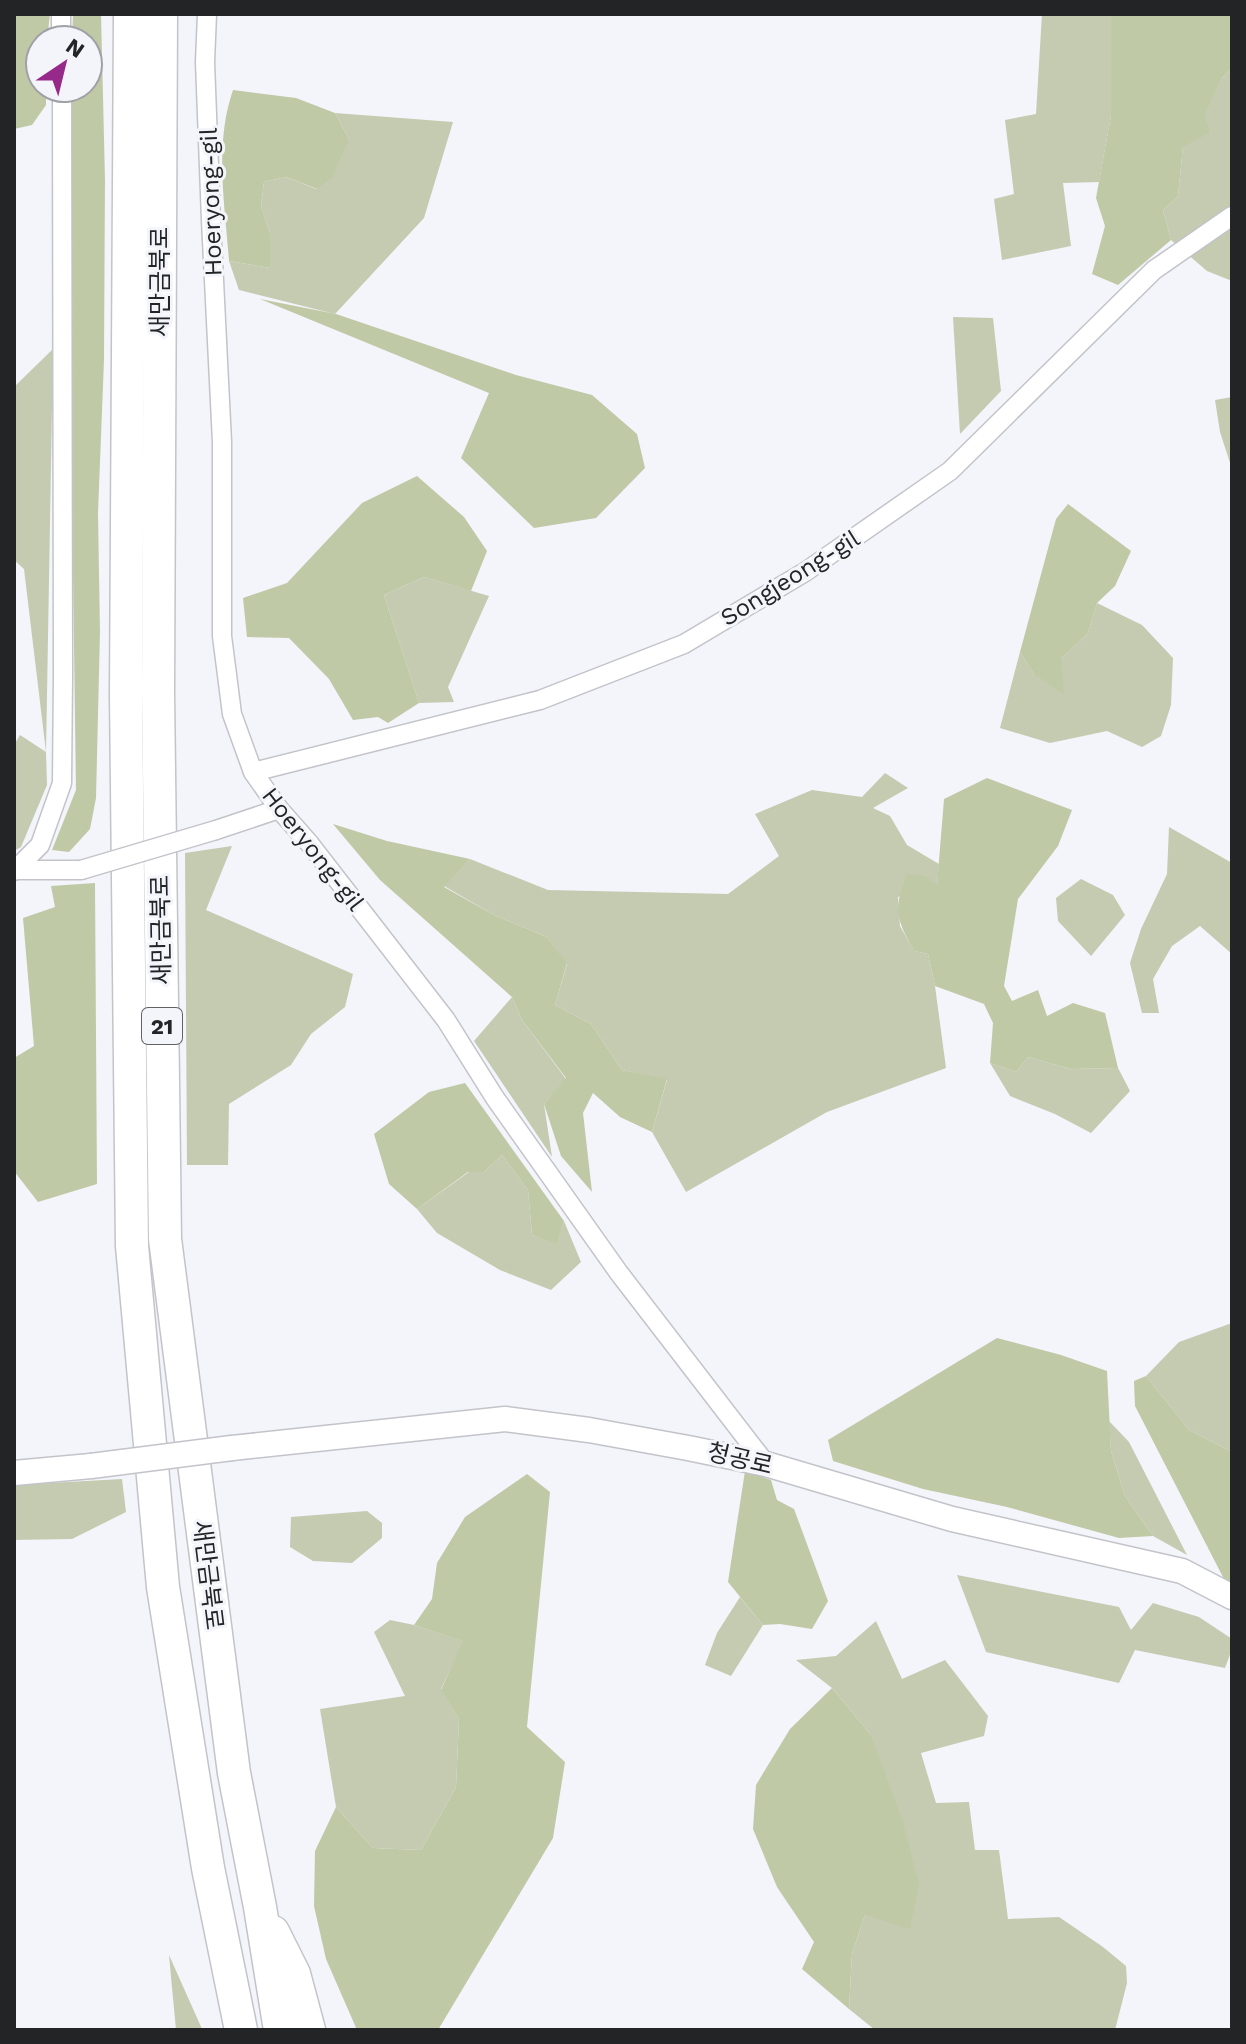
<svg xmlns="http://www.w3.org/2000/svg" width="1246" height="2044" font-family="'Work Sans','Noto Sans KR',sans-serif">
  <style>
    .green { fill: #c4cbb0 }
    .forest { fill: #bfc9a6 }
    .lines { fill: none; stroke-linecap: round; stroke-linejoin: round }
    .minor-casing { stroke: #c3c3ca; stroke-width: 21 }
    .tertiary-casing { stroke: #c3c3ca; stroke-width: 27 }
    .trunk-casing { stroke: #c3c3ca; stroke-width: 35 }
    .minor { stroke: #fff; stroke-width: 18 }
    .tertiary { stroke: #fff; stroke-width: 24 }
    .trunk { stroke: #fff; stroke-width: 32 }
    .minor-bridge-casing { stroke: #c3c3ca; stroke-width: 21; stroke-linecap: butt }
    .tertiary-bridge-casing { stroke: #c3c3ca; stroke-width: 27; stroke-linecap: butt }
    .minor-bridge { stroke: #fff; stroke-width: 18 }
    .tertiary-bridge { stroke: #fff; stroke-width: 24 }
    .labels { text-anchor: middle; dominant-baseline: central; stroke-width: 6; stroke-linejoin: round; paint-order: stroke }
    .shield { fill: #f4f4fb; stroke: #626266; stroke-width: 2 }
    .shield-label { font-size: 22px; font-weight: bold; fill: #232426 }
    .street-label { font-size: 24px; fill: #232426; stroke: #f4f4fb }
  </style>
  <rect width="100%" height="100%" fill="#f4f4fb"/>
  <g class="green">
    <polygon points="1042,14 1111,14 1111,115 1099,182 1063,183 1071,246 1002,260 994,199 1014,194 1005,120 1036,114"/>
    <polygon points="1232,67 1232,281 1207,271 1171,240 1163,210 1178,196 1183,147 1203,115 1222,78"/>
    <polygon points="335,113 453,122 424,218 335,314 239,290 229,261 270,268 270,233 261,206 264,182 286,177 316,189 349,139"/>
    <polygon points="953,317 993,318 1001,391 960,434"/>
    <polygon points="53,349 46,753 47,785 21,847 14,851 14,745 20,735 46,752 24,569 14,560 14,387"/>
    <polygon points="1232,397 1232,469 1220,432 1215,400"/>
    <polygon points="424,577 489,596 448,687 454,702 419,703 384,595"/>
    <polygon points="1097,603 1142,625 1173,658 1171,705 1161,736 1142,747 1107,731 1050,743 1000,728 1020,652 1034,674 1061,659 1088,633"/>
    <polygon points="885,773 908,788 873,808 890,816 907,845 939,864 937,886 898,897 900,926 914,951 928,954 935,986 946,1068 827,1112 686,1192 652,1132 667,1080 622,1070 591,1024 555,1005 567,964 547,937 494,915 444,886 470,859 548,890 728,894 779,856 755,814 812,790 862,797"/>
    <polygon points="1169,827 1232,863 1232,954 1200,926 1172,946 1153,979 1159,1013 1142,1013 1130,963 1141,929 1167,874"/>
    <polygon points="232,846 206,910 353,974 345,1007 311,1034 291,1065 229,1104 228,1165 187,1165 185,853"/>
    <polygon points="1081,879 1113,895 1125,915 1091,956 1058,921 1056,898"/>
    <polygon points="512,997 522,1020 566,1079 544,1104 552,1157 474,1041"/>
    <polygon points="1028,1057 1071,1069 1118,1068 1130,1091 1091,1133 1055,1114 1010,1096 990,1063 1016,1072"/>
    <polygon points="502,1155 528,1190 532,1235 557,1243 564,1221 581,1262 551,1290 500,1270 437,1233 417,1209 469,1172 484,1172"/>
    <polygon points="1232,1323 1232,1452 1189,1430 1146,1376 1179,1342"/>
    <polygon points="1109,1421 1129,1442 1187,1555 1153,1536 1125,1496 1111,1451"/>
    <polygon points="122,1479 126,1512 72,1539 14,1540 14,1485"/>
    <polygon points="367,1511 382,1523 382,1538 352,1563 313,1561 290,1547 291,1517"/>
    <polygon points="957,1575 1119,1607 1131,1630 1153,1603 1199,1617 1232,1639 1232,1649 1225,1668 1135,1650 1119,1683 986,1652"/>
    <polygon points="740,1597 763,1625 731,1676 705,1665 717,1633"/>
    <polygon points="390,1620 414,1625 464,1641 441,1689 459,1719 456,1787 421,1850 373,1848 336,1807 320,1709 405,1696 374,1632"/>
    <polygon points="876,1621 902,1679 945,1660 988,1716 984,1736 921,1753 936,1803 969,1802 975,1850 999,1850 1008,1919 1059,1917 1103,1947 1126,1966 1127,1983 1115,2030 875,2030 849,2009 852,1954 865,1915 871,1735 832,1688 796,1660 836,1656"/>
    <polygon points="169,1955 202,2029 202,2030 176,2030"/>
  </g>
  <g class="forest">
    <polygon points="14,14 50,14 47,40 40,40 40,88 46,88 46,105 32,125 14,129"/>
    <polygon points="73,14 101,14 105,180 104,360 98,513 100,632 96,798 90,829 69,852 52,850 76,790 71,431 72,88 88,88 88,40 72,40"/>
    <polygon points="1111,14 1232,14 1232,67 1222,78 1204,115 1210,132 1183,147 1178,196 1163,210 1171,240 1118,285 1092,274 1105,226 1096,198 1111,115"/>
    <path d="M 233,90 L 296,98 L 335,113 L 349,139 L 332,177 L 317,189 L 286,177 L 264,182 L 261,206 L 270,233 L 270,268 L 229,261 C 225,205 214,145 233,90 Z"/>
    <polygon points="260,299 336,314 516,375 592,395 637,434 645,468 596,518 534,528 461,458 489,393"/>
    <polygon points="417,476 464,517 487,551 471,591 424,577 384,595 419,703 388,723 378,717 353,720 329,679 289,638 247,637 243,598 287,583 362,503"/>
    <polygon points="1068,504 1131,551 1115,586 1097,603 1088,633 1061,659 1064,694 1034,674 1020,652 1056,519"/>
    <path d="M 987,778 L 1072,810 L 1058,846 L 1018,899 L 1004,986 L 1012,1001 L 1038,990 L 1047,1016 L 1073,1003 L 1105,1013 L 1118,1068 L 1071,1069 L 1028,1057 L 1016,1072 L 990,1063 L 993,1023 L 984,1004 L 935,986 L 928,954 L 914,951 C 896,919 893,909 907,874 L 925,876 L 937,885 L 944,799 Z"/>
    <polygon points="333,824 387,841 470,859 444,887 494,915 547,937 567,963 555,1005 591,1024 622,1070 667,1079 652,1132 620,1117 593,1093 583,1113 592,1192 561,1156 544,1104 566,1078 522,1020 512,997 380,880"/>
    <polygon points="95,883 97,1184 38,1202 14,1171 14,1058 34,1046 23,918 55,907 51,886"/>
    <polygon points="465,1083 564,1221 557,1244 532,1235 528,1190 502,1155 484,1172 468,1172 417,1209 389,1184 374,1134 429,1092"/>
    <polygon points="997,1338 1061,1355 1107,1371 1111,1451 1125,1496 1153,1536 1119,1538 1007,1507 923,1489 833,1461 828,1440"/>
    <polygon points="1146,1376 1189,1430 1232,1452 1232,1582 1224,1579 1135,1406 1134,1381"/>
    <polygon points="745,1471 771,1480 777,1500 794,1509 828,1601 812,1629 780,1624 763,1625 728,1582"/>
    <polygon points="527,1474 550,1492 527,1727 565,1762 553,1838 438,2030 357,2030 326,1959 314,1906 315,1851 336,1807 373,1848 421,1850 456,1787 459,1719 441,1690 463,1641 414,1625 432,1599 437,1563 465,1517"/>
    <polygon points="832,1688 871,1735 902,1819 919,1885 910,1929 865,1915 852,1954 849,2009 802,1969 814,1942 777,1887 753,1829 756,1785 790,1729"/>
  </g>
  <g class="lines">
    <g class="minor-casing">
      <g id="minor">
        <polyline points="61,14 61,40"/>
        <polyline points="207,14 205,62 211,220 222,442 222,636 232,714 253,772 279,809 309,843 446,1020 495,1098 619,1273 766,1464"/>
        <polyline points="253,772 540,700 684,644 805,572 950,471 1154,270 1232,216"/>
        <polyline points="216,830 279,809"/>
        <polyline points="17,870 81,870"/>
        <polyline points="14,871 40,845 62,783 63,676 62,88"/>
      </g>
    </g>
    <g class="tertiary-casing">
      <g id="tertiary">
        <polyline points="232,1448 505,1419 589,1430 688,1448 766,1464 952,1519 1182,1571 1232,1597"/>
        <polyline points="14,1473 91,1466"/>
      </g>
    </g>
    <g class="trunk-casing">
      <g id="trunk">
        <polyline points="130,14 126,695 132,1246 163,1587 208,1868 241,2030"/>
        <polyline points="161,14 158,693 165,1239 234,1773 260,1907 280,2030"/>
        <polyline points="273,1932 294,1974 309,2030"/>
      </g>
    </g>
    <use href="#minor" class="minor"/>
    <use href="#tertiary" class="tertiary"/>
    <use href="#trunk" class="trunk"/>
    <g class="minor-bridge-casing">
      <polyline id="minor-bridge" points="81,870 216,830"/>
    </g>
    <g class="tertiary-bridge-casing">
      <polyline id="tertiary-bridge" points="91,1466 232,1448"/>
    </g>
    <use href="#minor-bridge" class="minor-bridge"/>
    <use href="#tertiary-bridge" class="tertiary-bridge"/>
  </g>
  <g class="labels">
    <rect class="shield" x="142" y="1008" width="40" height="36" rx="6"/>
    <g class="shield-label">
      <text x="162" y="1026">21</text>
    </g>
    <g class="street-label">
      <text transform="translate(211 202) rotate(-92)">Hoeryong-gil</text>
      <text transform="translate(160 282) rotate(-90)">새만금북로</text>
      <text transform="translate(790 578) rotate(-32)">Songjeong-gil</text>
      <text transform="translate(313 849) rotate(52)">Hoeryong-gil</text>
      <text transform="translate(161 930) rotate(-91)">새만금북로</text>
      <text transform="translate(740 1459) rotate(13)">청공로</text>
      <text transform="translate(208 1575) rotate(83)">새만금북로</text>
    </g>
  </g>
  <rect width="1246" height="2044" fill="none" stroke="#232426" stroke-width="32"/>
  <g transform="translate(64 64) rotate(35)"><circle r="38" fill="#f4f4fb" stroke="#a0a1a6" stroke-width="2"/>
  <path d="M0-6L14 30L0 20L-14 30Z" fill="#97298a"/>
  <text y="-12" font-size="22" font-weight="bold" text-anchor="middle" fill="#232426">N</text>
  </g>
</svg>
